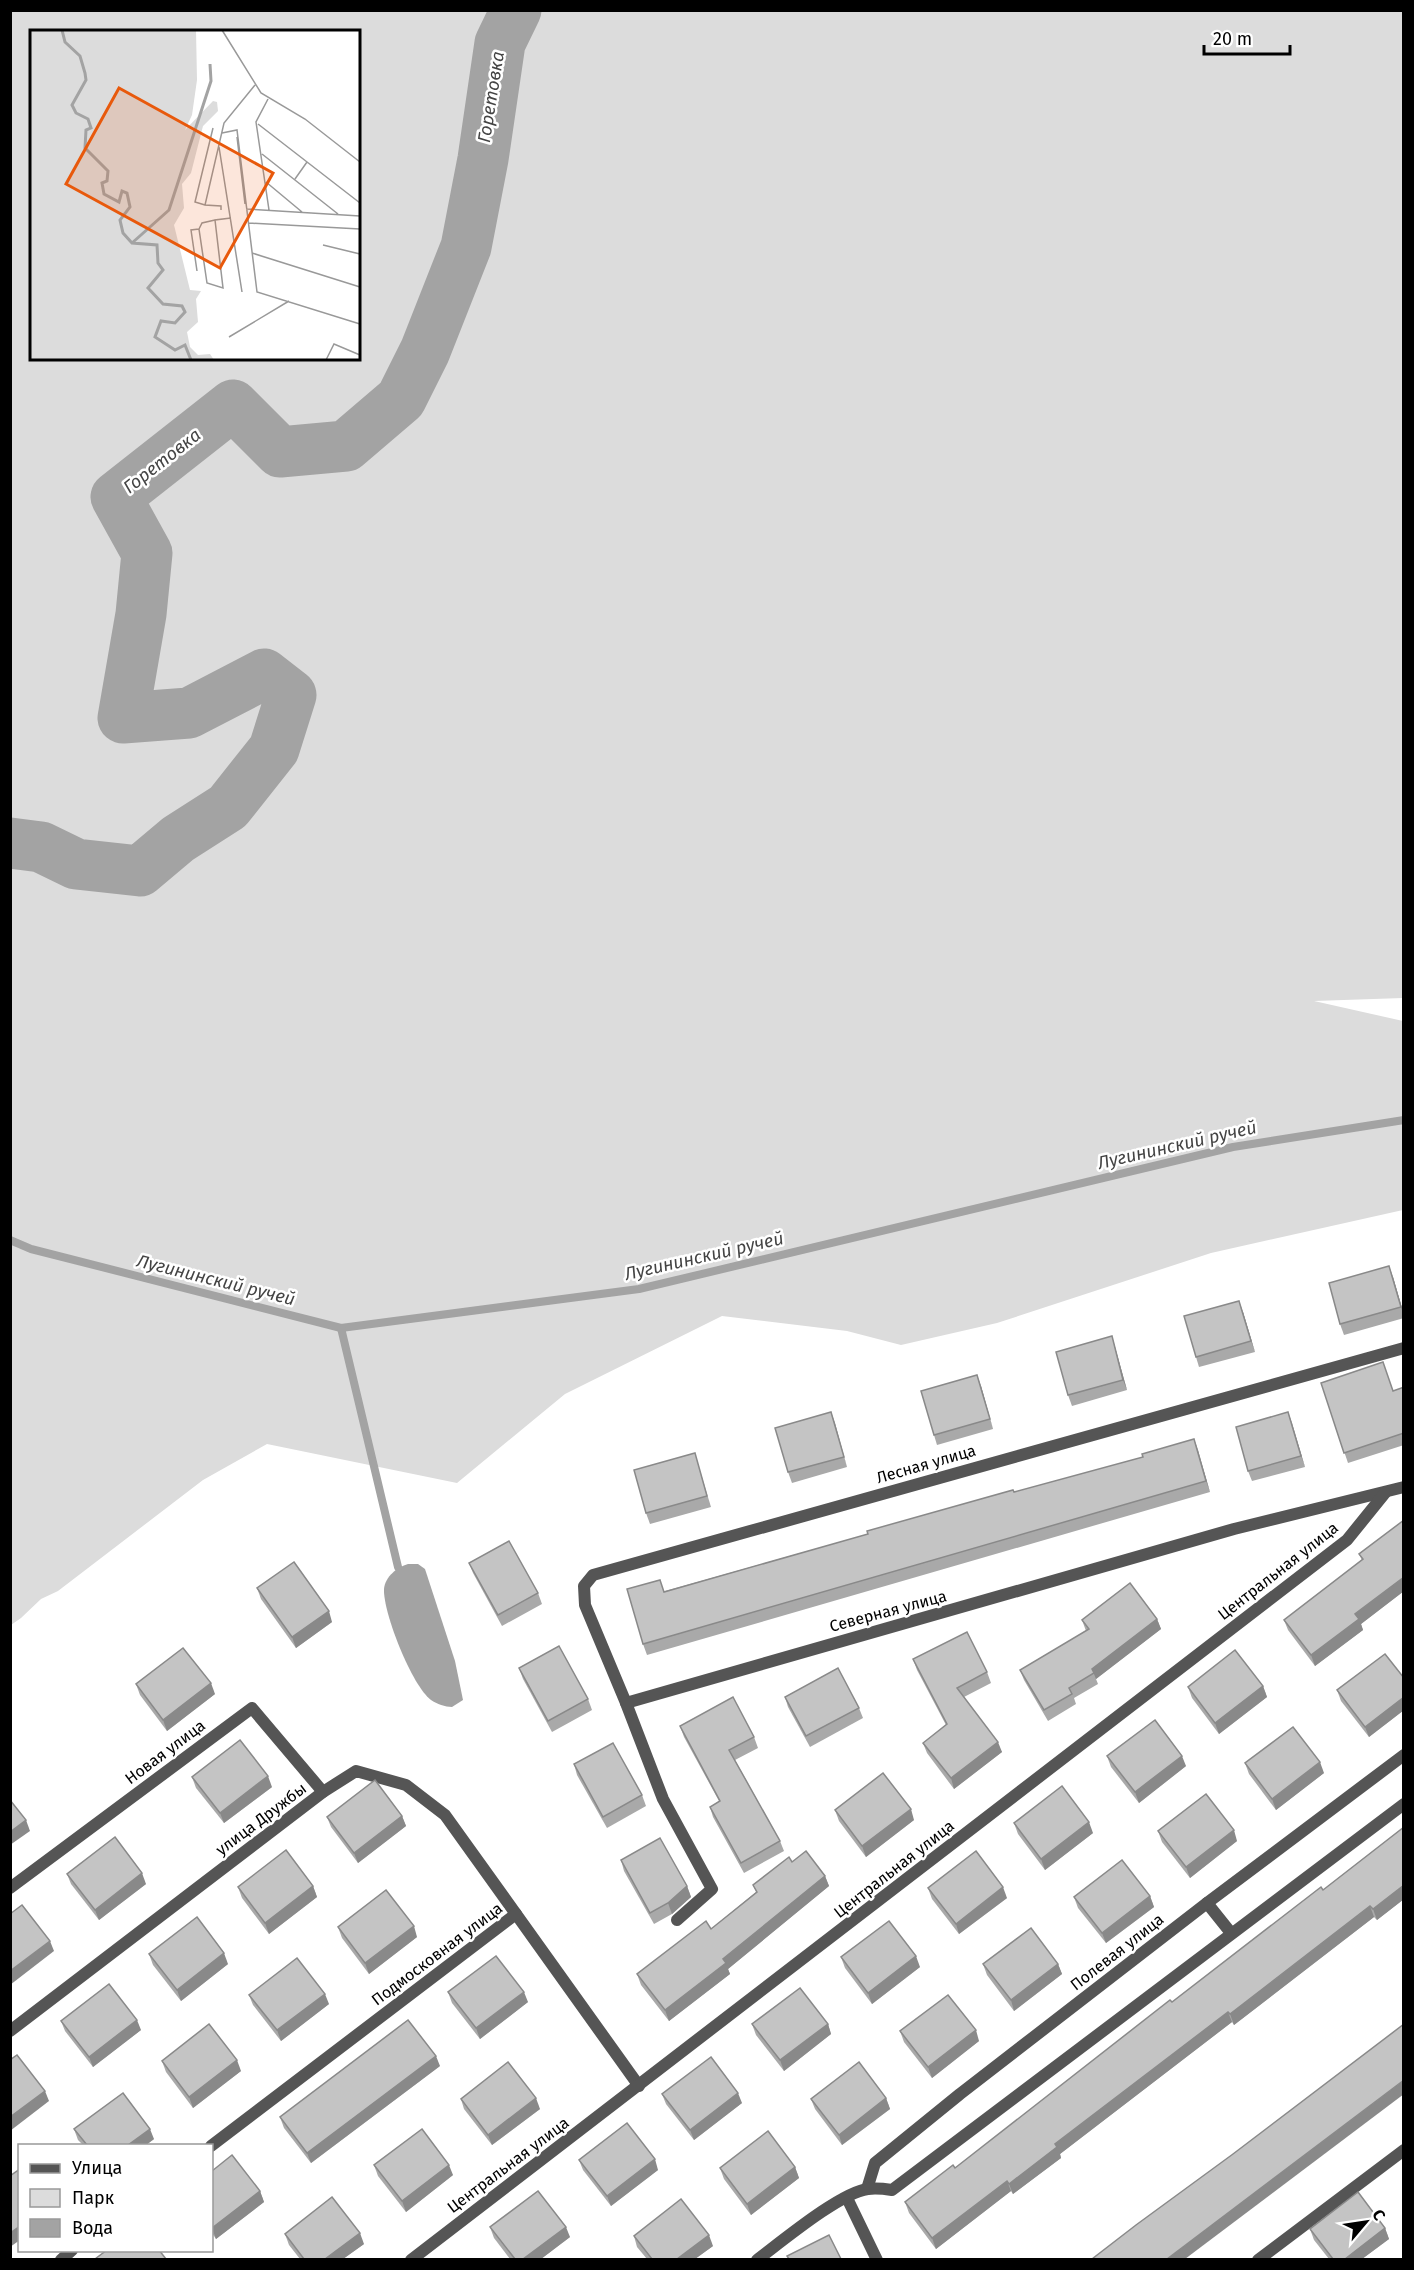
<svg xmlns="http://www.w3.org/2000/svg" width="1414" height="2270" font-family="'Fira Sans',sans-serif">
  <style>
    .green { fill: #dcdcdc; fill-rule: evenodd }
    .water { fill: #a3a3a3 }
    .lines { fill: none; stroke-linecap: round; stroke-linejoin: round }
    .stream { stroke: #a3a3a3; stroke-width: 8 }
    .river { stroke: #a3a3a3; stroke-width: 51 }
    .minor { stroke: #555; stroke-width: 12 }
    .wall { fill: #a9a9a9 }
    .shaded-wall { fill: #898989 }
    .building { fill: #c4c4c4; stroke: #898989; stroke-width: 1.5 }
    .labels { text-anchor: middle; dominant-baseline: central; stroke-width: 5; stroke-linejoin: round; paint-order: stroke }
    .street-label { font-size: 16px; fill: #000; stroke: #fff }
    .water-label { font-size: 18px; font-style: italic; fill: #444; stroke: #fff }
    .inset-river { fill: none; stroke: #a3a3a3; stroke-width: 3 }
    .inset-road { fill: none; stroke: #999; stroke-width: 1.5 }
    .view { fill: #e8590c; fill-opacity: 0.15; stroke: #e8590c; stroke-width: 3 }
    .inset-edge { fill: none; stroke: #000; stroke-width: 3 }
  </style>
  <rect width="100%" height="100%" fill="#fff"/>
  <path class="green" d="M 11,10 L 1403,11 L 1403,998 L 1314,1001 L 1403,1021 L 1403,1210 L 1211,1253 L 997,1323 L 901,1345 L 847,1331 L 722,1316 L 565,1394 L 457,1483 L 267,1444 L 203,1480 L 58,1591 L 41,1599 L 21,1618 L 11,1625 ZM 32,32 L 358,32 L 358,358 L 32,358 Z"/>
  <path class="water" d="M 408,1564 L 418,1564 L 425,1569 L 455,1661 L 463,1700 L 452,1707 C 445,1707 437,1704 431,1700 C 412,1686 383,1613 384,1589 C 385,1577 397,1567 408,1564 Z"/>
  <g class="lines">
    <g class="stream">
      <polyline points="10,1240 31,1249 341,1328 639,1289 1233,1147 1404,1120"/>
      <polyline points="341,1328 398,1567"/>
    </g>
    <polyline class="river" points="10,843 41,847 76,864 140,871 178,839 228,807 274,749 291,695 264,674 189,713 123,718 141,614 147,553 116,497 233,405 280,452 346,446 401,399 425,351 466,247 483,159 500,43 516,10"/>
    <g class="minor">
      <polyline points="626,1703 585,1605 584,1586 593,1575 1404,1348"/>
      <polyline points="10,1888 252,1708 323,1792"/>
      <polyline points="1207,1903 1231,1933"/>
      <polyline points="677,1920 712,1889 663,1799 626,1703 1234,1529 1404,1487"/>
      <polyline points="10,2031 323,1792 356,1771 406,1785 445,1815 516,1914"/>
      <polyline points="211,2146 516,1914 639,2086"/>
      <polyline points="867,2189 875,2163 960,2094 1207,1903 1404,1755"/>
      <polyline points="847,2198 877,2260"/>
      <polyline points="61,2260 72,2250"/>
      <polyline points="411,2260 1347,1540 1385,1493"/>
      <path d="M 757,2260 C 781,2242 841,2192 868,2189 C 876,2188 885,2189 892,2190 L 1404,1804"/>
      <polyline points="1258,2260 1404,2150"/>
    </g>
  </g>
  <g class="wall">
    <polygon points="1393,1277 1404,1315 1404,1318 1344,1335 1340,1324"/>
    <polygon points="1243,1312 1255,1352 1199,1367 1196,1357"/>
    <polygon points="1115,1347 1127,1390 1072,1406 1068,1395"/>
    <polygon points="1321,1383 1393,1391 1404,1387 1404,1445 1348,1463"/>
    <polygon points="981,1386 993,1429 937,1445 934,1435"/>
    <polygon points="831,1412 847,1467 792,1483 788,1472"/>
    <polygon points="1288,1412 1305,1467 1252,1481 1248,1471"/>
    <polygon points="1194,1439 1210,1492 647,1655 643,1644 665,1591 1143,1457"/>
    <polygon points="698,1464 711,1507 650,1524 646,1513"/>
    <polygon points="1404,1520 1404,1591 1361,1624 1363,1630 1315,1666 1288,1630 1284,1620 1362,1560 1359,1554"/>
    <polygon points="469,1563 538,1593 542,1604 502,1626 473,1573"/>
    <polygon points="257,1588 332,1622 296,1648 261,1599"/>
    <polygon points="1157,1619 1161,1629 1096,1679 1098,1684 1074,1698 1076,1704 1048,1721 1024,1680 1020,1670 1086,1631 1082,1620"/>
    <polygon points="913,1659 987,1672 991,1683 964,1697 1002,1752 954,1789 927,1753 923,1743 946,1725 917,1670"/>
    <polygon points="519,1668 588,1699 592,1710 552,1732 523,1679"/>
    <polygon points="1404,1678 1404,1710 1369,1737 1341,1701 1337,1690"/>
    <polygon points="136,1684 215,1694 167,1731 140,1695"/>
    <polygon points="1263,1686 1267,1697 1219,1734 1192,1698 1188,1687"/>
    <polygon points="785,1697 859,1708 863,1718 810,1747 788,1707"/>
    <polygon points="680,1726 754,1737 758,1748 735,1760 780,1841 784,1851 744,1873 713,1817 710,1807 719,1801 684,1737"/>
    <polygon points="1107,1756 1186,1766 1139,1803 1111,1767"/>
    <polygon points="1245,1763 1324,1773 1276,1810 1249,1774"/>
    <polygon points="574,1764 642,1795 646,1806 607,1828 577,1775"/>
    <polygon points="192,1777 272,1787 224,1823 196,1788"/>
    <polygon points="835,1810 914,1820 866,1857 839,1821"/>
    <polygon points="402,1816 406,1826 358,1863 331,1827 327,1817"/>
    <polygon points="1014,1823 1093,1833 1045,1870 1018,1834"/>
    <polygon points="1404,1827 1404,1899 1377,1920 1374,1917 1234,2025 1232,2022 1060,2154 1061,2158 1013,2194 1011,2191 936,2249 909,2213 905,2202 955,2168 1172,2002 1323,1890"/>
    <polygon points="1158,1831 1237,1841 1190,1878 1162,1842"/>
    <polygon points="621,1860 687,1886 691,1897 672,1914 654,1924 624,1871"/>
    <polygon points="792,1862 825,1876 829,1886 728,1969 730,1974 669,2021 641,1985 637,1974 711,1929 756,1892 753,1885"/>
    <polygon points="67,1874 146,1884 99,1920 71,1884"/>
    <polygon points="313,1886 317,1897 269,1934 242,1898 238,1887"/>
    <polygon points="928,1888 1007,1898 959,1934 932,1899"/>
    <polygon points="1150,1896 1154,1907 1106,1943 1078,1908 1074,1897"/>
    <polygon points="338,1927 417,1937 369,1974 342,1938"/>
    <polygon points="149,1954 228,1964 181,2001 153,1965"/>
    <polygon points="841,1957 920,1967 872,2004 845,1968"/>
    <polygon points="983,1964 1058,1964 1062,1974 1014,2011 987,1975"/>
    <polygon points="448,1992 528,2002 480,2039 452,2003"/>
    <polygon points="249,1995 329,2004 281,2041 253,2005"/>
    <polygon points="61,2021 141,2030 93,2067 65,2031"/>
    <polygon points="752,2024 828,2024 831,2034 784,2071 756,2035"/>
    <polygon points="900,2031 979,2041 932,2078 904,2042"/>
    <polygon points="162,2061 241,2071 193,2108 166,2072"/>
    <polygon points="440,2066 311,2163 284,2128 280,2117"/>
    <polygon points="662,2094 742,2103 694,2140 666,2104"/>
    <polygon points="886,2098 890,2109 842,2145 815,2109 811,2099"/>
    <polygon points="461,2099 540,2109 492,2145 464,2109"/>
    <polygon points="74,2129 154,2139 146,2145 83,2145 78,2140"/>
    <polygon points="579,2160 658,2170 611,2206 583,2170"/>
    <polygon points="374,2165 453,2175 406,2212 378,2176"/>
    <polygon points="795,2167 799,2178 751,2215 724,2179 720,2168"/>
    <polygon points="212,2171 260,2191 264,2202 216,2239 212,2233"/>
    <polygon points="490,2227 570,2237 541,2259 510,2259 494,2238"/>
    <polygon points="1385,2228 1389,2239 1362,2259 1329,2259 1314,2240 1310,2229"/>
    <polygon points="285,2234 364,2244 343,2259 300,2259 289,2245"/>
    <polygon points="634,2236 713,2246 695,2259 647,2259 637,2247"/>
  </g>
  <g class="shaded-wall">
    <polygon points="1389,1266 1393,1277 1404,1315 1401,1307"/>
    <polygon points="1239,1301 1243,1312 1255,1352 1251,1341"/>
    <polygon points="1112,1336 1115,1347 1127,1390 1123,1380"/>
    <polygon points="977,1375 981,1386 993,1429 990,1419"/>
    <polygon points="831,1412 835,1423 847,1467 844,1457"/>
    <polygon points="1288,1412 1292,1423 1305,1467 1301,1456"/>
    <polygon points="1194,1439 1198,1450 1210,1492 1206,1481"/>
    <polygon points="1404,1577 1404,1591 1361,1624 1363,1630 1315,1666 1311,1655 1355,1614"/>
    <polygon points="329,1611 332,1622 296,1648 292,1637"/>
    <polygon points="1157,1619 1161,1629 1096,1679 1092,1669"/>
    <polygon points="211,1683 215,1694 167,1731 163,1720"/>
    <polygon points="1263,1686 1267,1697 1219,1734 1215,1723"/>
    <polygon points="1404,1697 1404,1710 1369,1737 1365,1727"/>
    <polygon points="998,1742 1002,1752 954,1789 951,1778"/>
    <polygon points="1182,1756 1186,1766 1139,1803 1135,1792"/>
    <polygon points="1320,1762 1324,1773 1276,1810 1272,1799"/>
    <polygon points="268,1776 272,1787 224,1823 220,1813"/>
    <polygon points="911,1809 914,1820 866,1857 862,1846"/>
    <polygon points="402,1816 406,1826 358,1863 354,1853"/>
    <polygon points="26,1820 30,1831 10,1845 10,1832"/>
    <polygon points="1089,1822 1093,1833 1045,1870 1041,1859"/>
    <polygon points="1234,1830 1237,1841 1190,1878 1186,1867"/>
    <polygon points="142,1873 146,1884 99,1920 95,1910"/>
    <polygon points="825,1876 829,1886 728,1969 730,1974 669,2021 665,2010 723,1959"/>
    <polygon points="1404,1885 1404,1899 1377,1920 1373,1909"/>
    <polygon points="313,1886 317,1897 269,1934 265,1923"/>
    <polygon points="687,1886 691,1897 672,1914 668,1903"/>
    <polygon points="1003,1887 1007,1898 959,1934 956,1924"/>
    <polygon points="1150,1896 1154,1907 1106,1943 1102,1933"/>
    <polygon points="1370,1906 1374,1917 1234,2025 1230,2014"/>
    <polygon points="414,1926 417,1937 369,1974 365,1963"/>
    <polygon points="50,1941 54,1951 10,1985 10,1971"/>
    <polygon points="224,1953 228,1964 181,2001 177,1990"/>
    <polygon points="916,1956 920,1967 872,2004 868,1993"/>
    <polygon points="1058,1964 1062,1974 1014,2011 1011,2000"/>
    <polygon points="524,1992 528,2002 480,2039 476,2028"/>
    <polygon points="325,1994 329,2004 281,2041 277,2030"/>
    <polygon points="1228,2012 1232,2022 1060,2154 1061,2158 1013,2194 1009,2184 1055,2144"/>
    <polygon points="137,2020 141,2030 93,2067 89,2057"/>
    <polygon points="828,2024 831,2034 784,2071 780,2060"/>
    <polygon points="976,2030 979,2041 932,2078 928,2067"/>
    <polygon points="436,2056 440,2066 311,2163 307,2153"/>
    <polygon points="237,2060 241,2071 193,2108 189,2097"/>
    <polygon points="1404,2080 1404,2094 1185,2259 1167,2259"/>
    <polygon points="45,2091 49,2101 10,2131 10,2117"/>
    <polygon points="738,2093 742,2103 694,2140 690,2130"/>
    <polygon points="536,2098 540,2109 492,2145 488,2135"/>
    <polygon points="886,2098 890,2109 842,2145 839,2135"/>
    <polygon points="150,2129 154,2139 146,2145 128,2145"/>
    <polygon points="655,2159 658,2170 611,2206 607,2196"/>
    <polygon points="449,2165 453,2175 406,2212 402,2201"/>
    <polygon points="795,2167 799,2178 751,2215 747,2204"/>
    <polygon points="1007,2181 1011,2191 936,2249 932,2238"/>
    <polygon points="260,2191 264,2202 216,2239 212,2228"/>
    <polygon points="20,2226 20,2240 10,2247 10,2233"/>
    <polygon points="566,2227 570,2237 541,2259 523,2259"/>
    <polygon points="1385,2228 1389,2239 1362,2259 1345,2259"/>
    <polygon points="360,2233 364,2244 343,2259 325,2259"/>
    <polygon points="709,2235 713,2246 695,2259 677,2259"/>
  </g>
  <g class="building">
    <polygon points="1389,1266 1401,1307 1340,1324 1329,1283"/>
    <polygon points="1239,1301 1251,1341 1196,1357 1184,1316"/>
    <polygon points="1112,1336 1123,1380 1068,1395 1056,1352"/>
    <polygon points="1383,1362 1393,1391 1404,1387 1404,1433 1344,1453 1321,1383"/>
    <polygon points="977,1375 990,1419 934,1435 921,1391"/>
    <polygon points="831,1412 844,1457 788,1472 775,1428"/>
    <polygon points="1288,1412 1301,1456 1248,1471 1236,1427"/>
    <polygon points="1194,1439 1206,1481 643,1644 627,1589 660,1580 664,1592 868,1534 867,1531 1013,1490 1014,1492 1143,1457 1142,1454"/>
    <polygon points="695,1453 707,1496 646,1513 634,1470"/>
    <polygon points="1404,1520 1404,1577 1355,1614 1359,1619 1311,1655 1284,1620 1363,1559 1359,1554"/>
    <polygon points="509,1541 538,1593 498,1615 469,1563"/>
    <polygon points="294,1562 329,1611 292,1637 257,1588"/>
    <polygon points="1130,1583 1157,1619 1092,1669 1094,1673 1069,1688 1072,1694 1044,1710 1020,1670 1089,1629 1082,1620"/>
    <polygon points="967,1632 987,1672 957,1688 998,1742 951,1778 923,1743 947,1724 913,1659"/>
    <polygon points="559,1646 588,1699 548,1721 519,1668"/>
    <polygon points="183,1648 211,1683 163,1720 136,1684"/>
    <polygon points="1235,1650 1263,1686 1215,1723 1188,1687"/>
    <polygon points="1385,1654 1404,1678 1404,1697 1365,1727 1337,1690"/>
    <polygon points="838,1668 859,1708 806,1736 785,1697"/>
    <polygon points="733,1697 754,1737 729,1750 780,1841 741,1863 710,1807 720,1801 680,1726"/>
    <polygon points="1155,1720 1182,1756 1135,1792 1107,1756"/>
    <polygon points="1293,1727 1320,1762 1272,1799 1245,1763"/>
    <polygon points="240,1740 268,1776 220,1813 192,1777"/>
    <polygon points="613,1743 642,1795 603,1817 574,1764"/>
    <polygon points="883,1773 911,1809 862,1846 835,1810"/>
    <polygon points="375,1780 402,1816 354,1853 327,1817"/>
    <polygon points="1062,1786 1089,1822 1041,1859 1014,1823"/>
    <polygon points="1206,1794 1234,1830 1186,1867 1158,1831"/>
    <polygon points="10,1800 26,1820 10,1832"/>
    <polygon points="1404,1827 1404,1885 1373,1909 1370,1906 1230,2014 1228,2012 1055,2144 1057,2147 1009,2184 1007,2181 932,2238 905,2202 953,2165 955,2168 1170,2000 1172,2002 1321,1887 1323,1890"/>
    <polygon points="115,1837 142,1873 95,1910 67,1874"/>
    <polygon points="660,1838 687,1886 668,1903 650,1913 621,1860"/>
    <polygon points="286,1850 313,1886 265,1923 238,1887"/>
    <polygon points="806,1851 825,1876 723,1959 726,1963 665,2010 637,1974 706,1921 711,1929 757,1892 753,1885 789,1857 792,1862"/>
    <polygon points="976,1851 1003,1887 956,1924 928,1888"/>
    <polygon points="1122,1860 1150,1896 1102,1933 1074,1897"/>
    <polygon points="386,1890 414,1926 365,1963 338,1927"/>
    <polygon points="22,1905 50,1941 10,1971 10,1914"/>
    <polygon points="197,1917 224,1953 177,1990 149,1954"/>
    <polygon points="889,1921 916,1956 868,1993 841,1957"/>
    <polygon points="1031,1928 1058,1964 1011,2000 983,1964"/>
    <polygon points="496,1956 524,1992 476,2028 448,1992"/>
    <polygon points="297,1958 325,1994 277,2030 249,1995"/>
    <polygon points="109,1984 137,2020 89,2057 61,2021"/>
    <polygon points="800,1988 828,2024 780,2060 752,2024"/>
    <polygon points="948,1995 976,2030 928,2067 900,2031"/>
    <polygon points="408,2020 436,2056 307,2153 280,2117"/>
    <polygon points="209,2024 237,2060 189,2097 162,2061"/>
    <polygon points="1404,2024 1404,2080 1167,2259 1092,2259 1136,2225 1233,2154"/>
    <polygon points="17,2055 45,2091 10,2117 10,2060"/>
    <polygon points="711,2057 738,2093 690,2130 662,2094"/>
    <polygon points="508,2062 536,2098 488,2135 461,2099"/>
    <polygon points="859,2062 886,2098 839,2135 811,2099"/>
    <polygon points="123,2093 150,2129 128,2145 87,2145 74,2129"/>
    <polygon points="627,2123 655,2159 607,2196 579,2160"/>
    <polygon points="422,2129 449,2165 402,2201 374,2165"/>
    <polygon points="768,2131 795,2167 747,2204 720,2168"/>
    <polygon points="232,2155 260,2191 212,2228 212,2171"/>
    <polygon points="20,2169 20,2226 10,2233 10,2176"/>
    <polygon points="538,2191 566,2227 523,2259 515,2259 490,2227"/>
    <polygon points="1358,2192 1385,2228 1345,2259 1333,2259 1310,2229"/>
    <polygon points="332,2197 360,2233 325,2259 304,2259 285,2234"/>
    <polygon points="681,2199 709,2235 677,2259 652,2259 634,2236"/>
    <polygon points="829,2235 841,2259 789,2259 787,2256"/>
    <polygon points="107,2250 159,2250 166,2259 95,2259"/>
  </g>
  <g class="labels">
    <g class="street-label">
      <text transform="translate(926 1464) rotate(-16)">Лесная улица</text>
      <text transform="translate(1278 1571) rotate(-38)">Центральная улица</text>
      <text transform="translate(888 1611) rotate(-15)">Северная улица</text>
      <text transform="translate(165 1752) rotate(-37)">Новая улица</text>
      <text transform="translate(261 1819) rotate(-37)">улица Дружбы</text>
      <text transform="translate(894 1869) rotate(-38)">Центральная улица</text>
      <text transform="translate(1117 1952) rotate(-38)">Полевая улица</text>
      <text transform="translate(437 1954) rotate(-37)">Подмосковная улица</text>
      <text transform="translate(508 2165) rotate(-37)">Центральная улица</text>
    </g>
    <g class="water-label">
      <text transform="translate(491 97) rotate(-81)">Горетовка</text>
      <text transform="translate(162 461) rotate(-38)">Горетовка</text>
      <text transform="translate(1177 1145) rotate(-13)">Лугининский ручей</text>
      <text transform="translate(704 1256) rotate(-13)">Лугининский ручей</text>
      <text transform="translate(216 1280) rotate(14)">Лугининский ручей</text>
    </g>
  </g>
  <g transform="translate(30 30)">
    <rect width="330" height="330" fill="#fff"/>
    <path d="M 0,0 L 166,0 L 167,50 L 162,85 L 155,100 L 183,71 L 187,72 L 188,81 L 173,96 L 161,143 L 152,154 L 154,178 L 144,195 L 160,260 L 171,261 L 166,269 L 168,292 L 157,302 L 160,317 L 168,325 L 180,324 L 184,330 L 0,330 Z" fill="#dcdcdc"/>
    <path class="inset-river" d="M 32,0 L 35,12 L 50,26 L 55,43 L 56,50 L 42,75 L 46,83 L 58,89 L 61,98 L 56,100 L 55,118 L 78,141 L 77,151 L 72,153 L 74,164 L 89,172 L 92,161 L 97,163 L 100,177 L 90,190 L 93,203 L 102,213 L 127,215 L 128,233 L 133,240 L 118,258 L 133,274 L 152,276 L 155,282 L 145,293 L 131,291 L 125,307 L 145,320 L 155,315 L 161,330M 102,213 L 139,180 L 181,51 L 180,34"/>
    <path class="inset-road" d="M 192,0 L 231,63 L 275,89 L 330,132M 238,69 L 226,92 L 239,180M 228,94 L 330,173M 192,103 L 207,100 L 227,262 L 330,294M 207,107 L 215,174M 189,117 L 212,262M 232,124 L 308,184M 265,149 L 277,132M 236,152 L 272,182M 175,175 L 165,172 L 183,98M 216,179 L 330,186M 191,180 L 191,176 L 175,175 L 194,93 L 225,55M 185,190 L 172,193 L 169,199 L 177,253 L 193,258 L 185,190 L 201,188M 219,193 L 330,199M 293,215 L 330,224M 222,223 L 330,257M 167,241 L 161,200 L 169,199M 199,307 L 259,271M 296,330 L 304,314 L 330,325"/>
    <path class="view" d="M 89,58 L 243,143 L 190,238 L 36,154 Z"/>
    <rect width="330" height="330" class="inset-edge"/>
  </g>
  <rect width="1414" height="2270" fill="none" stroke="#000000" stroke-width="24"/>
  <rect x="18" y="2144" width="195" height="108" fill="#ffffff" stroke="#999999" stroke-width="1.5"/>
  <rect x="30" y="2164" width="30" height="9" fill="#555555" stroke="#999999" stroke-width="1.5"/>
  <text x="72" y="2174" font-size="18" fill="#000000">Улица</text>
  <rect x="30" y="2189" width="30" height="18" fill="#dcdcdc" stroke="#999999" stroke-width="1.5"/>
  <text x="72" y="2204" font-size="18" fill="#000000">Парк</text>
  <rect x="30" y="2219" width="30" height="18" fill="#a3a3a3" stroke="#999999" stroke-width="1.5"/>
  <text x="72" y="2234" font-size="18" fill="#000000">Вода</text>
  <g transform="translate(1366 2222) rotate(61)" stroke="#ffffff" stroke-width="4.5" paint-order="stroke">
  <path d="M0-4.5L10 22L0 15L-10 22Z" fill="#000000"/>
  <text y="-9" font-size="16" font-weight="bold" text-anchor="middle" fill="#000000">С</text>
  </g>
  <path d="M1204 45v9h86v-9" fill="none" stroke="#000000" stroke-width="3"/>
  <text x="1213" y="45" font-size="18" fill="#000000" stroke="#ffffff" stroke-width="4.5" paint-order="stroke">20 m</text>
</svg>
